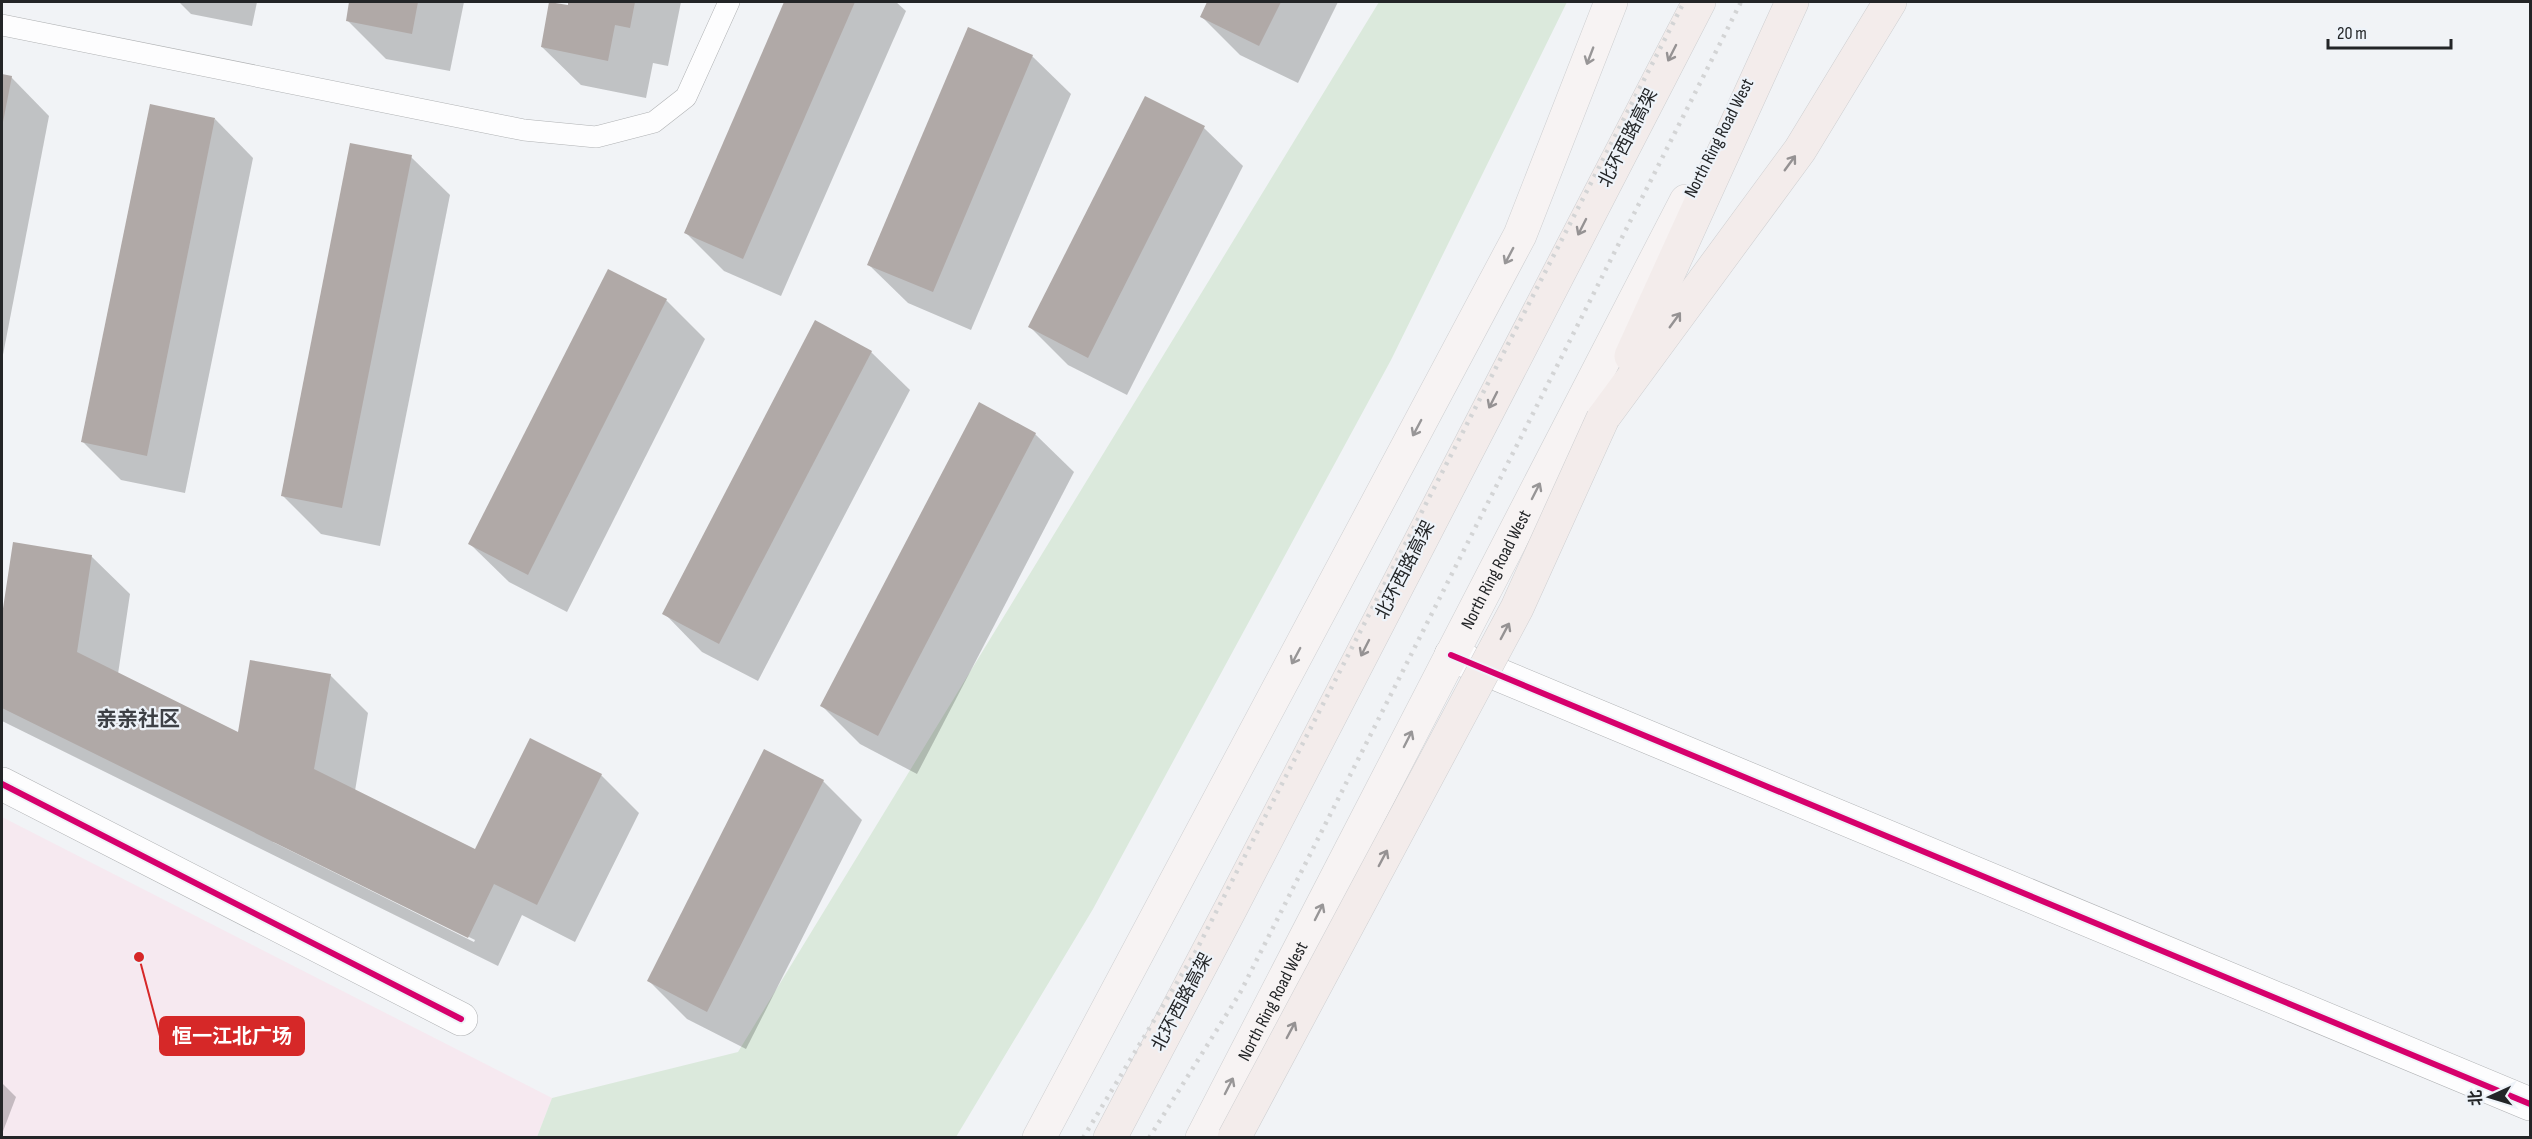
<svg xmlns="http://www.w3.org/2000/svg" width="2532" height="1139" font-family="'Sofia Sans Condensed','Noto Sans SC',sans-serif">
  <style>
    .commercial { fill: #f6e9f0 }
    .green { fill: #dbe9dc }
    .shadow { fill: #0003; fill-rule: evenodd }
    .building { fill: #b0a9a7 }
    .lines { fill: none; stroke-linecap: round; stroke-linejoin: round }
    .lane-casing { stroke: #b0b2b4; stroke-width: 22 }
    .street-casing { stroke: #b0b2b4; stroke-width: 34 }
    .primary-casing { stroke: #cecfd1; stroke-width: 34 }
    .highway-casing { stroke: #cecfd1; stroke-width: 34 }
    .lane { stroke: #fdfdfe; stroke-width: 21 }
    .street { stroke: #fdfdfe; stroke-width: 33 }
    .primary { stroke: #f7f3f3; stroke-width: 33 }
    .highway { stroke: #f3eceb; stroke-width: 33 }
    .rail { stroke: #d3d4d5; stroke-width: 4.5; stroke-dasharray: 3 6; stroke-linecap: butt }
    .highway-bridge-casing { stroke: #cecfd1; stroke-width: 34; stroke-linecap: butt }
    .highway-bridge { stroke: #f3eceb; stroke-width: 33 }
    .cycleway-casing { stroke: #eef3f9; stroke-width: 10 }
    .cycleway { stroke: #d6006c; stroke-width: 6 }
    .oneway { stroke: #959293 }
    .oneway2 { stroke: #989697 }
    .labels { text-anchor: middle; dominant-baseline: central; stroke-width: 4.5; stroke-linejoin: round; paint-order: stroke }
    .street-label { font-size: 18px; fill: #232527; stroke: #eef3f9 }
    .quarter-label { font-size: 21px; font-weight: bold; fill: #3d4045; stroke: #eef3f9 }
    .leader { fill: none; stroke: #d62828; stroke-width: 2 }
    .callout-dot { fill: #d62828; stroke: #eef3f9; stroke-width: 2 }
    .callout { fill: #d62828; stroke: #d62828; stroke-width: 2 }
    .callout-label { font-size: 20px; text-anchor: middle; font-weight: bold; fill: #fff }
  </style>
  <rect width="100%" height="100%" fill="#f1f3f6"/>
  <polygon class="commercial" points="2,817 552,1098 537,1137 2,1137"/>
  <polygon class="green" points="1379,2 1567,2 1391,360 1093,909 956,1137 537,1137 552,1098 738,1052"/>
  <g class="shadow">
    <polygon points="179,2 257,2 252,26 191,14"/>
    <polygon points="351,2 464,2 450,71 386,59 347,20"/>
    <polygon points="570,2 681,2 668,66 653,63 646,98 581,85 542,47"/>
    <polygon points="786,2 896,2 906,11 781,296 724,271 685,232"/>
    <polygon points="1209,2 1338,2 1298,83 1240,55 1202,17"/>
    <polygon points="1032,56 1071,94 971,330 908,303 869,265"/>
    <polygon points="2,76 11,77 49,116 2,360"/>
    <polygon points="1145,98 1204,128 1243,166 1127,395 1068,365 1030,327"/>
    <polygon points="215,119 253,158 185,493 121,480 82,441"/>
    <polygon points="411,157 450,195 380,546 321,534 282,495"/>
    <polygon points="666,300 705,339 567,612 509,582 470,544"/>
    <polygon points="871,352 910,390 758,681 702,652 664,613"/>
    <polygon points="1035,434 1074,472 917,774 860,744 822,706"/>
    <path d="M 91,556 L 130,594 L 118,674 L 239,734 L 330,675 L 368,713 L 355,791 L 476,851 L 601,775 L 639,813 L 575,942 L 522,915 L 498,966 L 2,721 L 2,616 L 4,617 ZM 273,842 L 280,843 L 475,940 L 474,942 Z"/>
    <polygon points="765,751 823,781 862,820 746,1049 687,1019 649,981"/>
    <polygon points="2,1083 16,1097 2,1134"/>
  </g>
  <g class="building">
    <polygon points="349,2 418,2 412,34 346,21"/>
    <polygon points="549,2 568,5 568,2 635,2 630,28 615,25 608,61 541,47"/>
    <polygon points="784,2 855,2 743,259 684,233"/>
    <polygon points="1207,2 1281,2 1259,46 1200,17"/>
    <polygon points="968,27 1033,55 933,292 867,265"/>
    <polygon points="2,74 12,76 3,122 2,122"/>
    <polygon points="1145,96 1205,126 1088,358 1028,327"/>
    <polygon points="150,104 215,118 147,456 81,442"/>
    <polygon points="350,143 412,155 342,508 281,496"/>
    <polygon points="608,269 667,299 528,575 468,544"/>
    <polygon points="815,320 872,351 719,644 662,614"/>
    <polygon points="979,402 1036,433 878,736 820,706"/>
    <polygon points="13,542 92,555 77,652 238,732 250,660 331,674 314,769 475,849 530,738 602,774 537,905 494,884 468,938 2,708 2,615"/>
    <polygon points="764,749 824,780 707,1012 647,981"/>
  </g>
  <g class="lines">
    <g class="lane-casing">
      <polyline id="lane" points="2,25 524,130 596,137 654,122 686,97 729,2"/>
    </g>
    <g class="street-casing">
      <g id="street">
        <polyline points="1451,655 2530,1104"/>
        <polyline points="2,784 461,1019"/>
      </g>
    </g>
    <g class="primary-casing">
      <g id="primary">
        <polyline points="1039,1138 1520,235 1611,2"/>
        <path id="s1" d="M 1202,1138 L 1686,201"/>
      </g>
    </g>
    <g class="highway-casing">
      <g id="highway">
        <polyline points="1631,356 1792,2"/>
        <polyline points="1603,418 1800,150 1890,2"/>
        <polyline points="1110,1138 1232,906 1699,2"/>
      </g>
    </g>
    <use href="#lane" class="lane"/>
    <use href="#street" class="street"/>
    <use href="#primary" class="primary"/>
    <use href="#highway" class="highway"/>
    <g class="rail">
      <polyline points="1083,1138 1196,951 1684,2"/>
      <polyline points="1149,1138 1240,993 1741,2"/>
    </g>
    <g class="highway-bridge-casing">
      <polyline id="highway-bridge" points="1234,1138 1517,608 1603,418"/>
    </g>
    <use href="#highway-bridge" class="highway-bridge"/>
    <g class="cycleway-casing">
      <g id="cycleway">
        <polyline points="1451,655 2530,1104"/>
        <polyline points="2,784 461,1019"/>
      </g>
    </g>
    <use href="#cycleway" class="cycleway"/>
  </g>
  <defs><path id="oneway-shaft" d="M-6 0H5M1.5-3L5.5 0L1.5 3" fill="none" stroke-width="1.6" stroke-linecap="round" stroke-linejoin="round" transform="scale(1.5)"/></defs>
  <g class="oneway">
    <use href="#oneway-shaft" transform="translate(1672 53) rotate(117)"/>
    <use href="#oneway-shaft" transform="translate(1790 163) rotate(-54)"/>
    <use href="#oneway-shaft" transform="translate(1582 227) rotate(117)"/>
    <use href="#oneway-shaft" transform="translate(1675 320) rotate(-54)"/>
    <use href="#oneway-shaft" transform="translate(1493 400) rotate(117)"/>
    <use href="#oneway-shaft" transform="translate(1505 631) rotate(-62)"/>
    <use href="#oneway-shaft" transform="translate(1365 648) rotate(117)"/>
    <use href="#oneway-shaft" transform="translate(1383 858) rotate(-62)"/>
    <use href="#oneway-shaft" transform="translate(1291 1030) rotate(-62)"/>
  </g>
  <g class="oneway2">
    <use href="#oneway-shaft" transform="translate(1590 56) rotate(111)"/>
    <use href="#oneway-shaft" transform="translate(1509 256) rotate(118)"/>
    <use href="#oneway-shaft" transform="translate(1417 428) rotate(118)"/>
    <use href="#oneway-shaft" transform="translate(1536 491) rotate(-63)"/>
    <use href="#oneway-shaft" transform="translate(1296 656) rotate(118)"/>
    <use href="#oneway-shaft" transform="translate(1408 739) rotate(-63)"/>
    <use href="#oneway-shaft" transform="translate(1319 912) rotate(-63)"/>
    <use href="#oneway-shaft" transform="translate(1229 1086) rotate(-63)"/>
  </g>
  <g class="labels">
    <g class="street-label">
      <text transform="translate(1628 138) rotate(-63)">北环西路高架</text>
      <text transform="translate(1719 138) rotate(-63)">North Ring Road West</text>
      <text transform="translate(1405 570) rotate(-63)">北环西路高架</text>
      <text stroke="none"><textPath href="#s1" startOffset="640">North Ring Road West</textPath></text>
      <text stroke="none"><textPath href="#s1" startOffset="154">North Ring Road West</textPath></text>
      <text transform="translate(1182 1002) rotate(-62)">北环西路高架</text>
    </g>
    <g class="quarter-label">
      <text x="138" y="719">亲亲社区</text>
    </g>
  </g>
  <path class="leader" d="M139 957L160 1036"/>
  <circle class="callout-dot" cx="139" cy="957" r="6"/>
  <rect class="callout" x="160" y="1017" width="144" height="38" rx="6"/>
  <g class="callout-label">
    <text x="232" y="1043">恒一江北广场</text>
  </g>
  <rect width="2532" height="1139" fill="none" stroke="#232527" stroke-width="6"/>
  <g transform="translate(2490 1097) rotate(266)" stroke="#eef3f9" stroke-width="4.5" paint-order="stroke">
  <path d="M0-4.5L10 22L0 15L-10 22Z" fill="#232527"/>
  <text y="-9" font-size="16" font-weight="bold" text-anchor="middle" fill="#232527">北</text>
  </g>
  <path d="M2328 39v9h123v-9" fill="none" stroke="#232527" stroke-width="3"/>
  <text x="2337" y="39" font-size="18" fill="#232527" stroke="#eef3f9" stroke-width="4.5" paint-order="stroke">20 m</text>
</svg>
